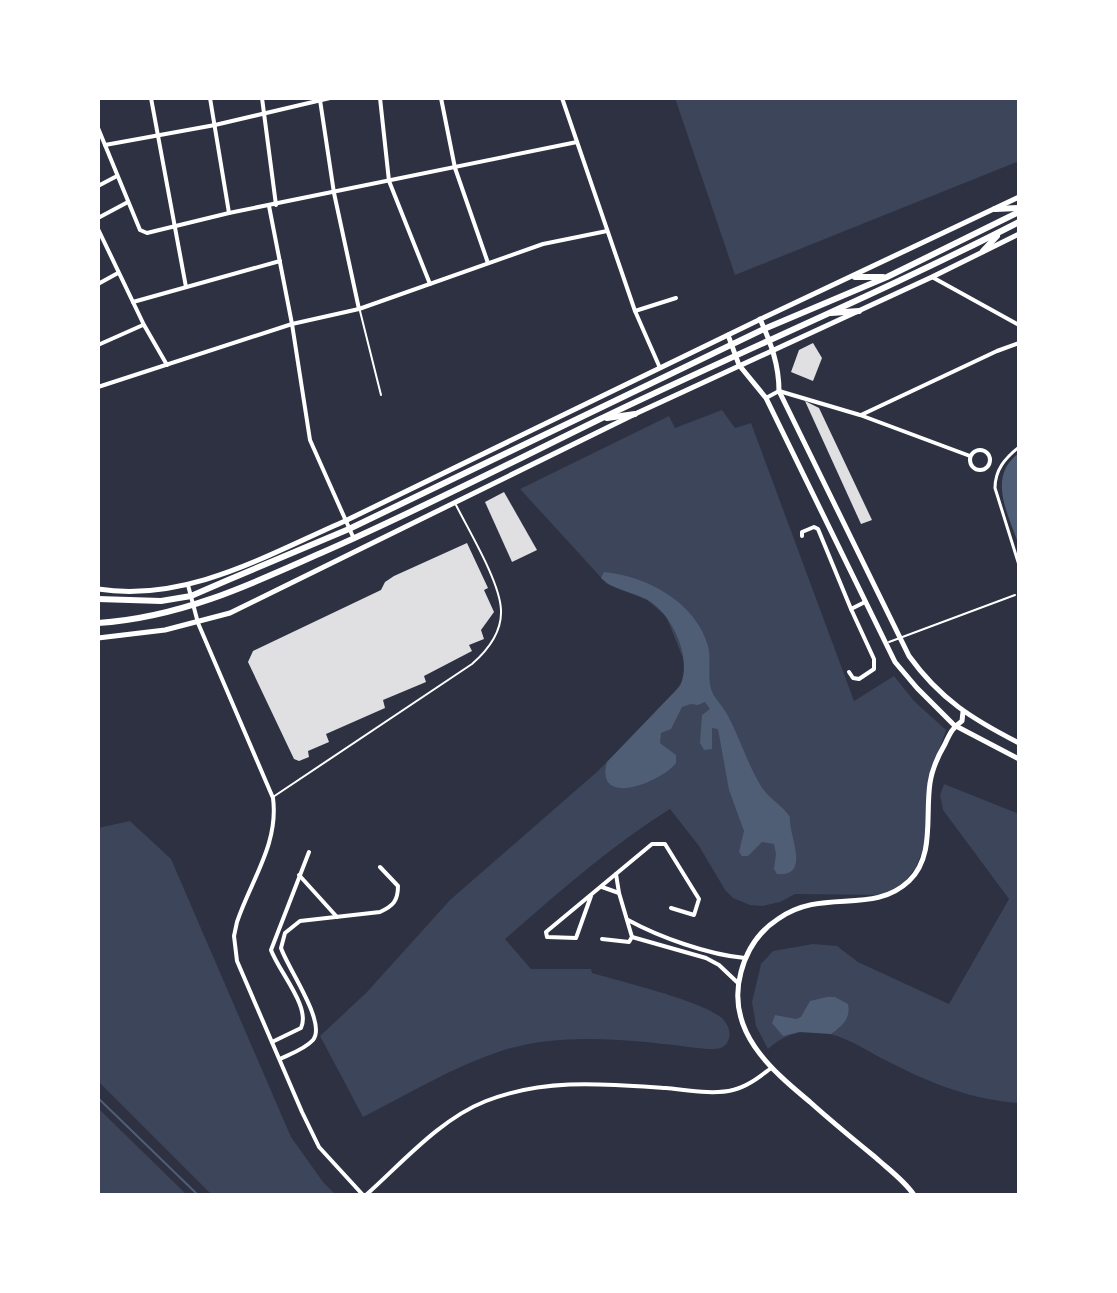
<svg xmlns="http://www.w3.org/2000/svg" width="1117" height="1293" font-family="'DM Sans',sans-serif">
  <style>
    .green { fill: #3c4559 }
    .water { fill: #4f5d75 }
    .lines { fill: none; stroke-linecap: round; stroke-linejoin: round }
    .stream { stroke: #4f5d75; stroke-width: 2 }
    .building { fill: #e0e0e3 }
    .service { stroke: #fff; stroke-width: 2 }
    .pedestrian { stroke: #fff; stroke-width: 3 }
    .minor { stroke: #fff; stroke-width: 4 }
    .tertiary { stroke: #fff; stroke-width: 5 }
    .secondary { stroke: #fff; stroke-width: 5 }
    .trunk { stroke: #fff; stroke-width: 6 }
  </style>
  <rect width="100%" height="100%" fill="#2d3142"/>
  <g class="green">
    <polygon points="675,98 1019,98 1019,161 735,275"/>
    <path d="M 722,410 L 735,428 L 751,423 L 854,701 L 894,676 L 914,701 L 946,730 L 930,775 L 924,846 L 916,867 L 902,885 L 886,895 L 795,894 L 780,902 L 762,906 L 750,905 L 733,898 L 725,890 L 699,846 L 670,809 C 611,846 558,893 505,939 L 531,969 L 591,969 L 592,973 C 622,982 700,1000 722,1018 C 728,1024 732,1033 728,1041 C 724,1050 716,1049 707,1049 C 641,1041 565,1030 501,1051 C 453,1067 408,1094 363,1117 L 320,1036 L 367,992 L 450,900 L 598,771 L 674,693 L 685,677 L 685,663 L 666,616 L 647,600 L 607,584 L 520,489 L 669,416 L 675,428 Z"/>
    <path d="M 944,784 L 1019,814 L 1019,1103 C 973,1100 932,1084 891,1063 C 872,1054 851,1039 830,1034 C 805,1028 786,1033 768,1049 L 756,1026 L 752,1002 L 761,964 L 773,951 L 813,944 L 837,946 L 858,962 L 949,1004 L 1009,899 L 943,810 L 940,795 Z"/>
    <polygon points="130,821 171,859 291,1137 323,1182 336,1195 212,1195 98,1081 98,828"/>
    <polygon points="98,1108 104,1114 187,1195 98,1195"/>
  </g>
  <g class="water">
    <path d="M 1019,453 L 1019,546 C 1009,515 986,477 1019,453 Z"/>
    <path d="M 604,572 C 646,576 696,602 708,646 C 712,662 706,680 713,694 C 717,701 723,707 727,714 C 740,738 747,763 761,786 C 768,798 782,805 790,817 C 788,835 812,877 777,874 L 774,869 L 776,854 L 774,844 L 762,842 L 748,856 L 742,856 L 739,852 L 744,831 L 729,790 L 718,729 L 712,728 L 712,749 L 704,750 L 700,743 L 702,715 L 710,709 L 705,702 L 698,705 L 691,704 L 682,707 L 671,729 L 661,733 L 660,743 L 676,755 L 676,763 C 662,782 594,809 607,762 L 680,686 C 693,658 672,613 646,599 C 630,591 613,590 601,578 Z"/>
    <path d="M 827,997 L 835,997 L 848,1004 C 851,1019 842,1026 831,1034 L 799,1032 L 783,1036 L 772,1023 L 775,1015 L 796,1019 L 801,1017 L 810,1001 Z"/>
  </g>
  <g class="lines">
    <polyline class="stream" points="98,1098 198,1195"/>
  </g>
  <g class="building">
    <polygon points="813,343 822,358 813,381 791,372 799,350"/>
    <polygon points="805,401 819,408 872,520 861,524"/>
    <polygon points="504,492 537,550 512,562 485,502"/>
    <polygon points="467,543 488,588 484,590 494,612 481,630 484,639 469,645 472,651 424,676 426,682 383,700 385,708 326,734 329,742 308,751 309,757 299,761 294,759 248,662 253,651 381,590 385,582 394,576"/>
  </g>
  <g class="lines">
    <g class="service">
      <polyline points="360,311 381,395"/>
      <polyline points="889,642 1015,595"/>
      <path d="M 273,797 L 472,664 C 488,650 502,632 501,610 C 500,582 469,531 456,505"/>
    </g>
    <path class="pedestrian" d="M 1019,447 C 1005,458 995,470 995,488 L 1019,565"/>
    <g class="minor">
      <polyline points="151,98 186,287"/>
      <polyline points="210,98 229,213"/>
      <polyline points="262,98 276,205"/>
      <polyline points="380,98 389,181 430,284"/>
      <polyline points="441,98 455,168 488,263"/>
      <polyline points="562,98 635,311 660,368"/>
      <polyline points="320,100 334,193 359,309"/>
      <polyline points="98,128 140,230 147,233 229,213 577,142"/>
      <polyline points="105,145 215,125 330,98"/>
      <polyline points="98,186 117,176"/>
      <polyline points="269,206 292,324 310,440 354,539"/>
      <polyline points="98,218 128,202"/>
      <polyline points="98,229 144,325 167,365"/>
      <polyline points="932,277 1019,325"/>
      <polyline points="98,284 118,273"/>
      <polyline points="133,302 280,261"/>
      <polyline points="635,311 676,298"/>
      <polyline points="98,345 143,325"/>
      <polyline points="98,387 292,324 359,309 543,244 607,231"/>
      <polyline points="766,398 779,391 860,415 970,456"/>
      <polyline points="861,415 997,351 1019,343"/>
      <circle cx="980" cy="460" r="10"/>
      <polyline points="802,536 802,532 814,527 818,529 851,609"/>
      <path d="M 188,585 L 198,623 L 273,798 C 279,844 251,880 237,922 L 234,936 L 237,961 L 302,1112 L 319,1147 L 363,1195"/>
      <polyline points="849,672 853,678 859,679 874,669 874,659 851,609 865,602"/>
      <polyline points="616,874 619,893 632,937"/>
      <polyline points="299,875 337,917"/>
      <polyline points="602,887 619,893"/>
      <polyline points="591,896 576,938 547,937 546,932 652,844 665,844 699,899 694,915 671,908"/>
      <path d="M 628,920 C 659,937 709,955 745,958"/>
      <polyline points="602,939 629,942 632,937 706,958 719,965 738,983"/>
      <path d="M 272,1042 L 301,1028 C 311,1007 279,972 271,950 L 309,852"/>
      <path d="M 280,1059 C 290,1054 305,1049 313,1040 C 327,1023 288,969 281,948 L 285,933 L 300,921 L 380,912 C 393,906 398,901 398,886 L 380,867"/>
      <path d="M 366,1195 C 402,1163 440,1119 486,1101 C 545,1078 605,1084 666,1088 C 687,1090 713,1095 733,1090 C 747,1087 759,1077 770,1069"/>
    </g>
    <g class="tertiary">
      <path d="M 760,319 C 771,343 779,365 779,391 L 909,656 C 940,699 972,719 1019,743"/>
      <polyline points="728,335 739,365 766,398 895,662 917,688 954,725 1019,759"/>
      <path d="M 914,1195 C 904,1180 888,1169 875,1157 C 853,1139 831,1121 810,1102 C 770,1069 725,1030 741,972 C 747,949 758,932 778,919 C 823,887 872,916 909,881 C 935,856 925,816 930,783 C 932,769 938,756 945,744 C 950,733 953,727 962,721 L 963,712"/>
    </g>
    <g class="secondary">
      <path d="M 98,589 C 186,603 267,555 345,521 L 765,317 L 1019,197"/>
      <polyline points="98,638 165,630 230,613 635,414 932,277 1019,234"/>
    </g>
    <g class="trunk">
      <polyline points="995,209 1019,208"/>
      <polyline points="983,251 997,236"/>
      <polyline points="855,277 883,277"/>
      <polyline points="831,313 859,311"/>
      <polyline points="607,418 635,414"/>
      <polyline points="98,599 161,601 191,596 228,580 349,529 764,329 887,277 1019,212"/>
      <path d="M 98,623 C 178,618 248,586 321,553 C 415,512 506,465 598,420 C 738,352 881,293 1019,222"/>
    </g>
  </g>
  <rect width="1117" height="1293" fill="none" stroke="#ffffff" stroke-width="200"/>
</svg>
